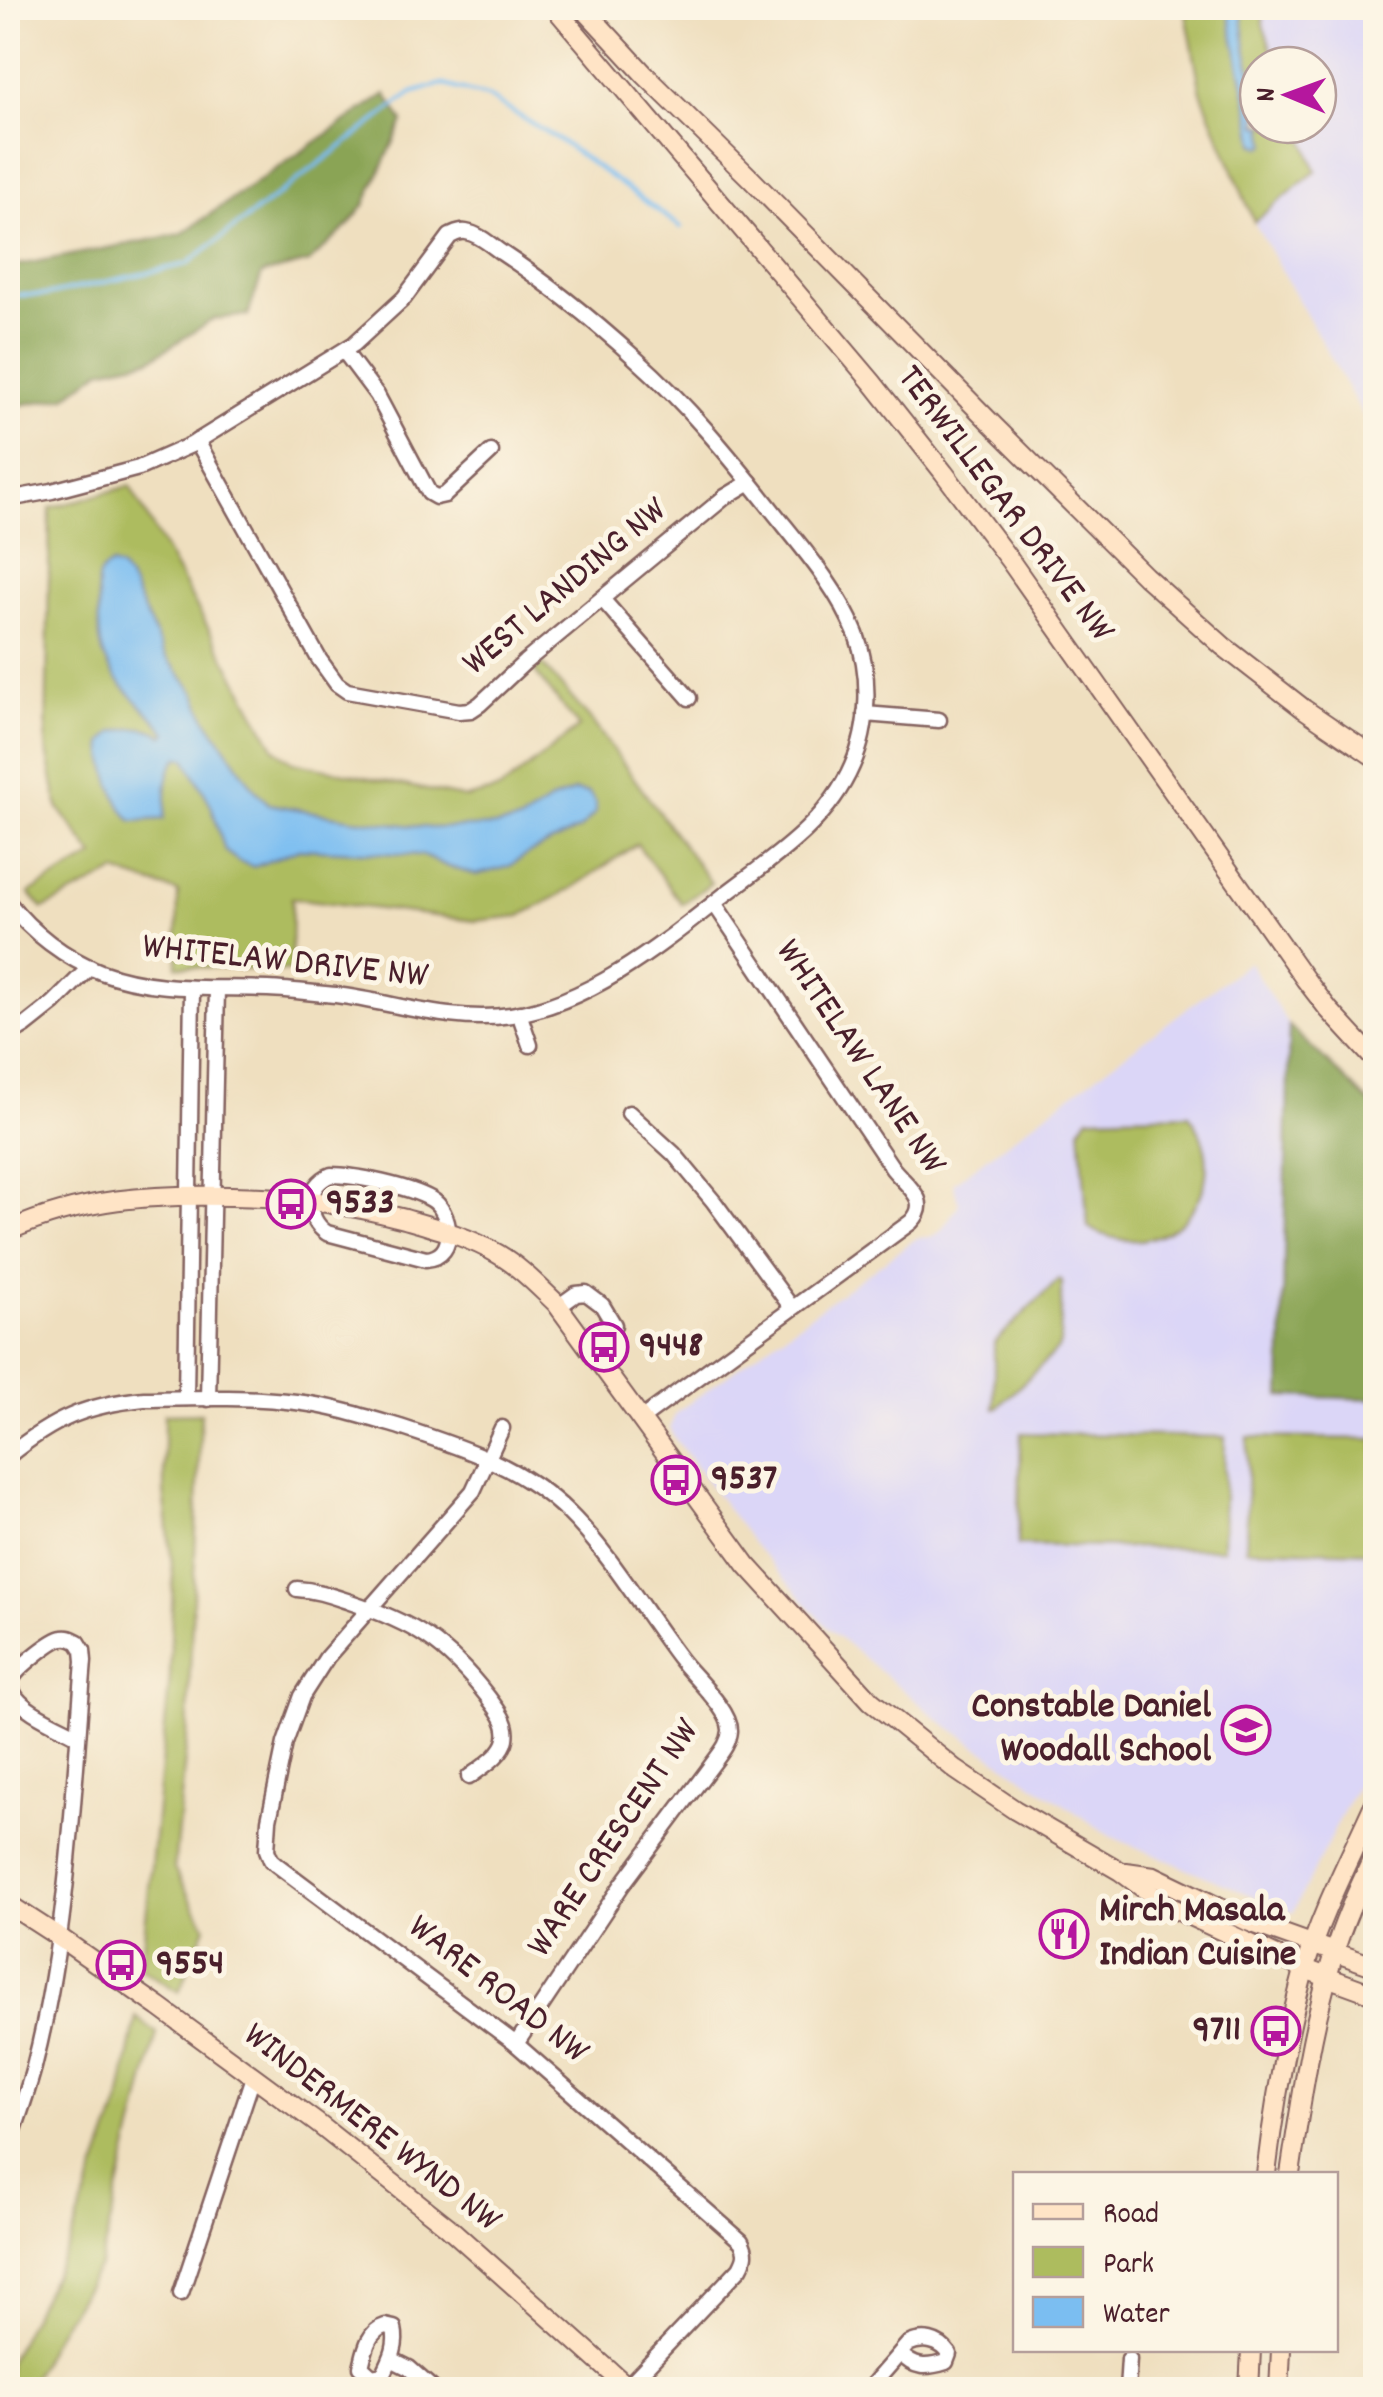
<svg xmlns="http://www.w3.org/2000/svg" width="1383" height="2397" font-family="Dekko,sans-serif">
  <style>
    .built { fill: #dbd6f7; fill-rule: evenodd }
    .green { fill: #adbc5e; stroke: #7c6e44; stroke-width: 2.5 }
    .forest { fill: #8aa455; stroke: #6a6240; stroke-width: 2.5 }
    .water { fill: #7bbef1; stroke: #626e8e; stroke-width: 2.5 }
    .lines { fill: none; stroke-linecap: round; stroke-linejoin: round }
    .stream { stroke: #7bbef1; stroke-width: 4 }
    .street-casing { stroke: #84625f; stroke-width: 19 }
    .secondary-casing { stroke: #84625f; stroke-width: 22 }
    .street { stroke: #fff; stroke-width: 14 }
    .secondary { stroke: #ffe4c6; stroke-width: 18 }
    .labels { text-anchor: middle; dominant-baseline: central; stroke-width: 10; stroke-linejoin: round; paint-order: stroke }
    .street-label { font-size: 38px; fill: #4a1f2b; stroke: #fcf5e5 }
    .poi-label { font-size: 38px; font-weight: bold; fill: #4a1f2b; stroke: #fcf5e5; text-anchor: start }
  </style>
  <rect width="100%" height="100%" fill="#fcf5e5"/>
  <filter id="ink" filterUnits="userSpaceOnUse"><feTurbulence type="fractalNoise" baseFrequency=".01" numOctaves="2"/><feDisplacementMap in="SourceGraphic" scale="20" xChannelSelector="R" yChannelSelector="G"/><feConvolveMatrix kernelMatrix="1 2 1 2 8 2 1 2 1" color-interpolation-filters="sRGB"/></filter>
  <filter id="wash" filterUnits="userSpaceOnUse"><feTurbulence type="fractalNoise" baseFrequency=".0048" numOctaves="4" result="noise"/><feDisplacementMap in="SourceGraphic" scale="40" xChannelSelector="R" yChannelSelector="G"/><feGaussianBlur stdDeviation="2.25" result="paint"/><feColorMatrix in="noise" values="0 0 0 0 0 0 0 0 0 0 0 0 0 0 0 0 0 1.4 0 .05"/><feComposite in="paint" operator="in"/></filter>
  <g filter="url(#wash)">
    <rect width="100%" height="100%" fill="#efdfbf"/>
    <g class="built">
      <path d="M 1185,8 L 1375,8 L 1375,436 L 1254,222 L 1201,92 ZM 1258,65 L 1318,65 L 1318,125 L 1258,125 Z"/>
      <polygon points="1249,962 1289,1026 1281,1396 1376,1399 1375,1748 1293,1913 1112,1837 939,1720 827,1627 753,1543 673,1436 670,1429 675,1415 678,1411 917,1238 931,1237 940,1232 959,1204 953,1183"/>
    </g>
    <g class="green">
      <polygon points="1185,8 1263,8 1263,25 1277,65 1258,65 1258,125 1299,125 1316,171 1254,222 1201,92"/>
      <polygon points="130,486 275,749 293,762 466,798 501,789 579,727 534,671 542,664 591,720 711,883 682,904 637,844 571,889 520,916 475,921 292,898 291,971 177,966 178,892 116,872 43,909 29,893 94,856 58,807 46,746 50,508"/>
      <path d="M 1189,1114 C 1242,1187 1166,1274 1088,1227 L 1080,1128 L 1088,1117 Z"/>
      <polygon points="1059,1279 1062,1281 1060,1344 1058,1349 998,1407 994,1408 994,1343"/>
      <polygon points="201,1413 187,1738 174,1869 206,1927 179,1992 141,1968 170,1676 173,1574 164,1492 164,1414"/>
      <polygon points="1021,1433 1225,1437 1223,1549 1018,1545"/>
      <polygon points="1248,1437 1375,1439 1375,1552 1246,1549"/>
      <polygon points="136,2017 157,2033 100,2265 50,2344 27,2389 8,2389 8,2363 69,2245 120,2102"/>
    </g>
    <g class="forest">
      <polygon points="386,94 403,122 365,204 348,226 309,262 262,274 248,315 214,319 151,359 101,370 66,397 8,407 8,267 181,234"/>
      <polygon points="1289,1026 1375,1108 1375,1399 1281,1396"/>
    </g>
    <g class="water">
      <path d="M 1228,8 L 1241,8 L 1246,49 L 1258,100 L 1258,125 L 1264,125 L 1267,144 L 1262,147 L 1255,144 C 1249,98 1235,53 1228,8 Z"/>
      <path d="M 112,565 L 120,568 L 129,579 L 164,654 L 196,694 L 206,719 L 255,790 L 269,804 L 353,819 L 431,828 L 497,826 L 521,821 L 550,801 L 574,791 L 589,793 L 596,803 L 595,813 L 580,829 L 529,853 L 508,867 L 476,875 L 449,867 L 421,855 L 299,849 L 254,867 L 238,861 L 225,851 L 211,805 L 185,758 L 178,758 C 162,774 168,798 164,819 L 132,821 C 115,805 104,766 103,743 L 113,732 C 134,728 145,724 164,736 L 167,733 C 146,707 107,680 101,645 C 98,630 99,613 98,597 C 97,582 96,571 112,565 Z"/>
    </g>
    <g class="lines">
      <polyline class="stream" points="8,295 46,295 187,264 412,93 442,84 490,98 559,140 681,227"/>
    </g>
  </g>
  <g filter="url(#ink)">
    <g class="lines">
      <g class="street-casing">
        <g id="street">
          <polyline points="344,351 377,395 429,493 436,497 445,495 491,452"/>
          <polyline points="197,441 319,659 337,684 347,691 459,711 471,710 480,704 525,662 725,497 750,482"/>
          <path d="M 8,499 L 52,491 L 139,468 L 191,445 L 354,344 L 404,298 L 450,236 C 455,234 460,231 466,232 C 479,234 492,246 502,253 C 549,284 593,320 635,358 C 688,405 732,459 776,515 C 805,551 838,589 856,634 C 871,673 870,727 852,766 C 827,824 771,859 723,896 C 662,944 590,1003 511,1015 C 452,1024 394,1002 336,995 C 314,993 291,990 268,989 C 212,987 155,992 101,972 C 65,958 31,932 8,902"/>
          <polyline points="602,599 689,698"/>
          <polyline points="865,714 939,720"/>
          <polyline points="519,1013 530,1045"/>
          <polyline points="8,1036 25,1026 54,1003 90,967"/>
          <polyline points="629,1113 674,1154 714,1202 792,1308"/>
          <path d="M 331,1175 C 356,1175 410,1187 431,1199 C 451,1210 459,1257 426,1259 L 327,1233 C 305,1219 305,1185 331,1175 Z"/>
          <polyline points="558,1307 576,1294 586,1293 602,1305 614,1325 609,1340 593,1353"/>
          <polyline points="186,1398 192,989"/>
          <polyline points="208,1399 217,989"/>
          <path d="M 641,1419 L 911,1222 C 932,1201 907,1186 893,1169 L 714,903"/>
          <path d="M 502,1428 L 473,1491 L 327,1657 L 302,1696 L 285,1743 L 269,1820 L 267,1850 L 271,1860 L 277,1865 L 516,2044 L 741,2241 C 747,2252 746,2257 740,2268 L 624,2390"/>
          <path d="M 8,1456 C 54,1419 85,1405 144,1399 C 194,1398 246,1396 296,1402 C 332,1406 366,1417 400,1427 C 461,1447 521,1466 568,1512 C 609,1552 644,1612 679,1658 C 692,1676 731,1710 730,1731 C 729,1742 723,1750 717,1758 L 622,1885 L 516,2044"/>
          <path d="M 297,1589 C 316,1590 332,1596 350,1602 C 414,1623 446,1643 488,1697 C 497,1710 509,1722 506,1739 C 503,1755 482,1767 469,1777"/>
          <path d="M 8,2147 C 17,2121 27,2094 34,2067 C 68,1934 73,1797 84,1661 L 83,1650 L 78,1642 C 72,1639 70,1637 63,1638 C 53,1639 18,1668 13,1677 C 10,1683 10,1685 13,1692 C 20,1710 60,1726 78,1736"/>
          <polyline points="181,2293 253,2077"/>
          <path d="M 385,2326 L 394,2328 C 398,2346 391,2359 383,2375 L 372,2377 L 361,2367 C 365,2351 368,2331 385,2326 Z"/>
          <polyline points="391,2359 409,2368 434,2390"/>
          <path d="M 868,2390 L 908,2344 C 923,2337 939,2340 949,2354 L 946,2362 C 927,2368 914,2369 900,2353"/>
          <polyline points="1127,2390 1129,2359"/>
        </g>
      </g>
      <g class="secondary-casing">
        <g id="secondary">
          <polyline points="555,8 872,382 944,473 1011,562 1305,979 1329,1010 1376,1061"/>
          <polyline points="583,8 645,75 751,179 995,427 1145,576 1223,646 1304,709 1376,758"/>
          <path d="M 8,1231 C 82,1198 151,1194 231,1196 C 295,1197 343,1203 405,1219 C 436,1228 469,1237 498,1254 C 520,1267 537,1285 556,1303 L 747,1565 L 871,1701 L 956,1770 L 1015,1810 L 1120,1871 L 1166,1905 L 1305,1969 L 1376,1995"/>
          <polyline points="1126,1872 1154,1876 1247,1921 1376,1967"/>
          <polyline points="8,1904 59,1937 159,2007 317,2123 447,2226 631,2390"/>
          <path d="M 1266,2174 C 1274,2106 1286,2037 1304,1970 C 1321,1912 1351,1856 1376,1800"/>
          <path d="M 1290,2174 C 1301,2101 1312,2025 1334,1953 C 1344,1919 1360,1885 1376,1852"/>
          <polyline points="1249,2390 1251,2350"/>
          <polyline points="1279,2390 1281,2350"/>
        </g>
      </g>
      <use href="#street" class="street"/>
      <use href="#secondary" class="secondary"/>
    </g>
  </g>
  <defs>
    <g id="bus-ring" transform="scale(2.5)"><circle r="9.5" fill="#fcf5e5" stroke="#b5179e" stroke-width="1.5"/><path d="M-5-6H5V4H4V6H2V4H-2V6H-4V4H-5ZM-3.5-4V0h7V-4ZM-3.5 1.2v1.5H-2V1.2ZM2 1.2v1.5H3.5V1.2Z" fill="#b5179e"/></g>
    <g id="school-ring" transform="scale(2.5)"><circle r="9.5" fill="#fcf5e5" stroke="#b5179e" stroke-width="1.5"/><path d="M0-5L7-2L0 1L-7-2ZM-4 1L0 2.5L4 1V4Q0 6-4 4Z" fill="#b5179e"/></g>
    <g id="restaurant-ring" transform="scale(2.5)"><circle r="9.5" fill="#fcf5e5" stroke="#b5179e" stroke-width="1.5"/><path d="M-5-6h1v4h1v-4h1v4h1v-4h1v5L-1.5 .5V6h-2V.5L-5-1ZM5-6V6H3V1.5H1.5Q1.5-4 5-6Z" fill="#b5179e"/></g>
  </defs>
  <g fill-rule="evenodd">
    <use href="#bus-ring" x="291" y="1204"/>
    <use href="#bus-ring" x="604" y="1347"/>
    <use href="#bus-ring" x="676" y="1480"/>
    <use href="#school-ring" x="1246" y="1730"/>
    <use href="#restaurant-ring" x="1064" y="1934"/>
    <use href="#bus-ring" x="121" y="1965"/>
    <use href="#bus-ring" x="1276" y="2031"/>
  </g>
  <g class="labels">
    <g class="street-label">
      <text transform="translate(1004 505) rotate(53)">TERWILLEGAR DRIVE NW</text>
      <text transform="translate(566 588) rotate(-40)">WEST LANDING NW</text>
      <text transform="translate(285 963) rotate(6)">WHITELAW DRIVE NW</text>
      <text transform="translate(859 1058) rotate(56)">WHITELAW LANE NW</text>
      <text transform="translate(615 1839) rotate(-56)">WARE CRESCENT NW</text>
      <text transform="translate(497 1991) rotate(38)">WARE ROAD NW</text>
      <text transform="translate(371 2129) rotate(38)">WINDERMERE WYND NW</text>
    </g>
    <g class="poi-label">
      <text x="326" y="1204">9533</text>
      <text x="639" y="1347">9448</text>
      <text x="711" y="1480">9537</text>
      <text x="1211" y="1708" text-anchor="end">Constable Daniel<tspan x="1211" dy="44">Woodall School</tspan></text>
      <text x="1099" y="1912">Mirch Masala<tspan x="1099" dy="44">Indian Cuisine</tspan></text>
      <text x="156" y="1965">9554</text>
      <text x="1241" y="2031" text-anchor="end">9711</text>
    </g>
  </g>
  <rect width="1383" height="2397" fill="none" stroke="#fcf5e5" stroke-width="40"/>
  <rect x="1013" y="2172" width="325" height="180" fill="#fcf5e5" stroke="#b59f9b" stroke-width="2.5"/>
  <rect x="1033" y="2204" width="50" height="15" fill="#ffe4c6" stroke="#b59f9b" stroke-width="2.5"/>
  <text x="1103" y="2222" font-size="30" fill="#4a1f2b">Road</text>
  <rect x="1033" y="2247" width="50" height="30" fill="#adbc5e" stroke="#b59f9b" stroke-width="2.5"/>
  <text x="1103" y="2272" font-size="30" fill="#4a1f2b">Park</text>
  <rect x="1033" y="2297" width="50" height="30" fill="#7bbef1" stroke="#b59f9b" stroke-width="2.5"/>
  <text x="1103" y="2322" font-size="30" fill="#4a1f2b">Water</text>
  <g transform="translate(1288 95) rotate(271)"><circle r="48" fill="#fcf5e5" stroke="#b59f9b" stroke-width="2.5"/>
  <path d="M0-8L18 38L0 25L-18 38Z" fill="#b5179e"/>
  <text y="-15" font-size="28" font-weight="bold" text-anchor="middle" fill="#4a1f2b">N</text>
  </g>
</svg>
